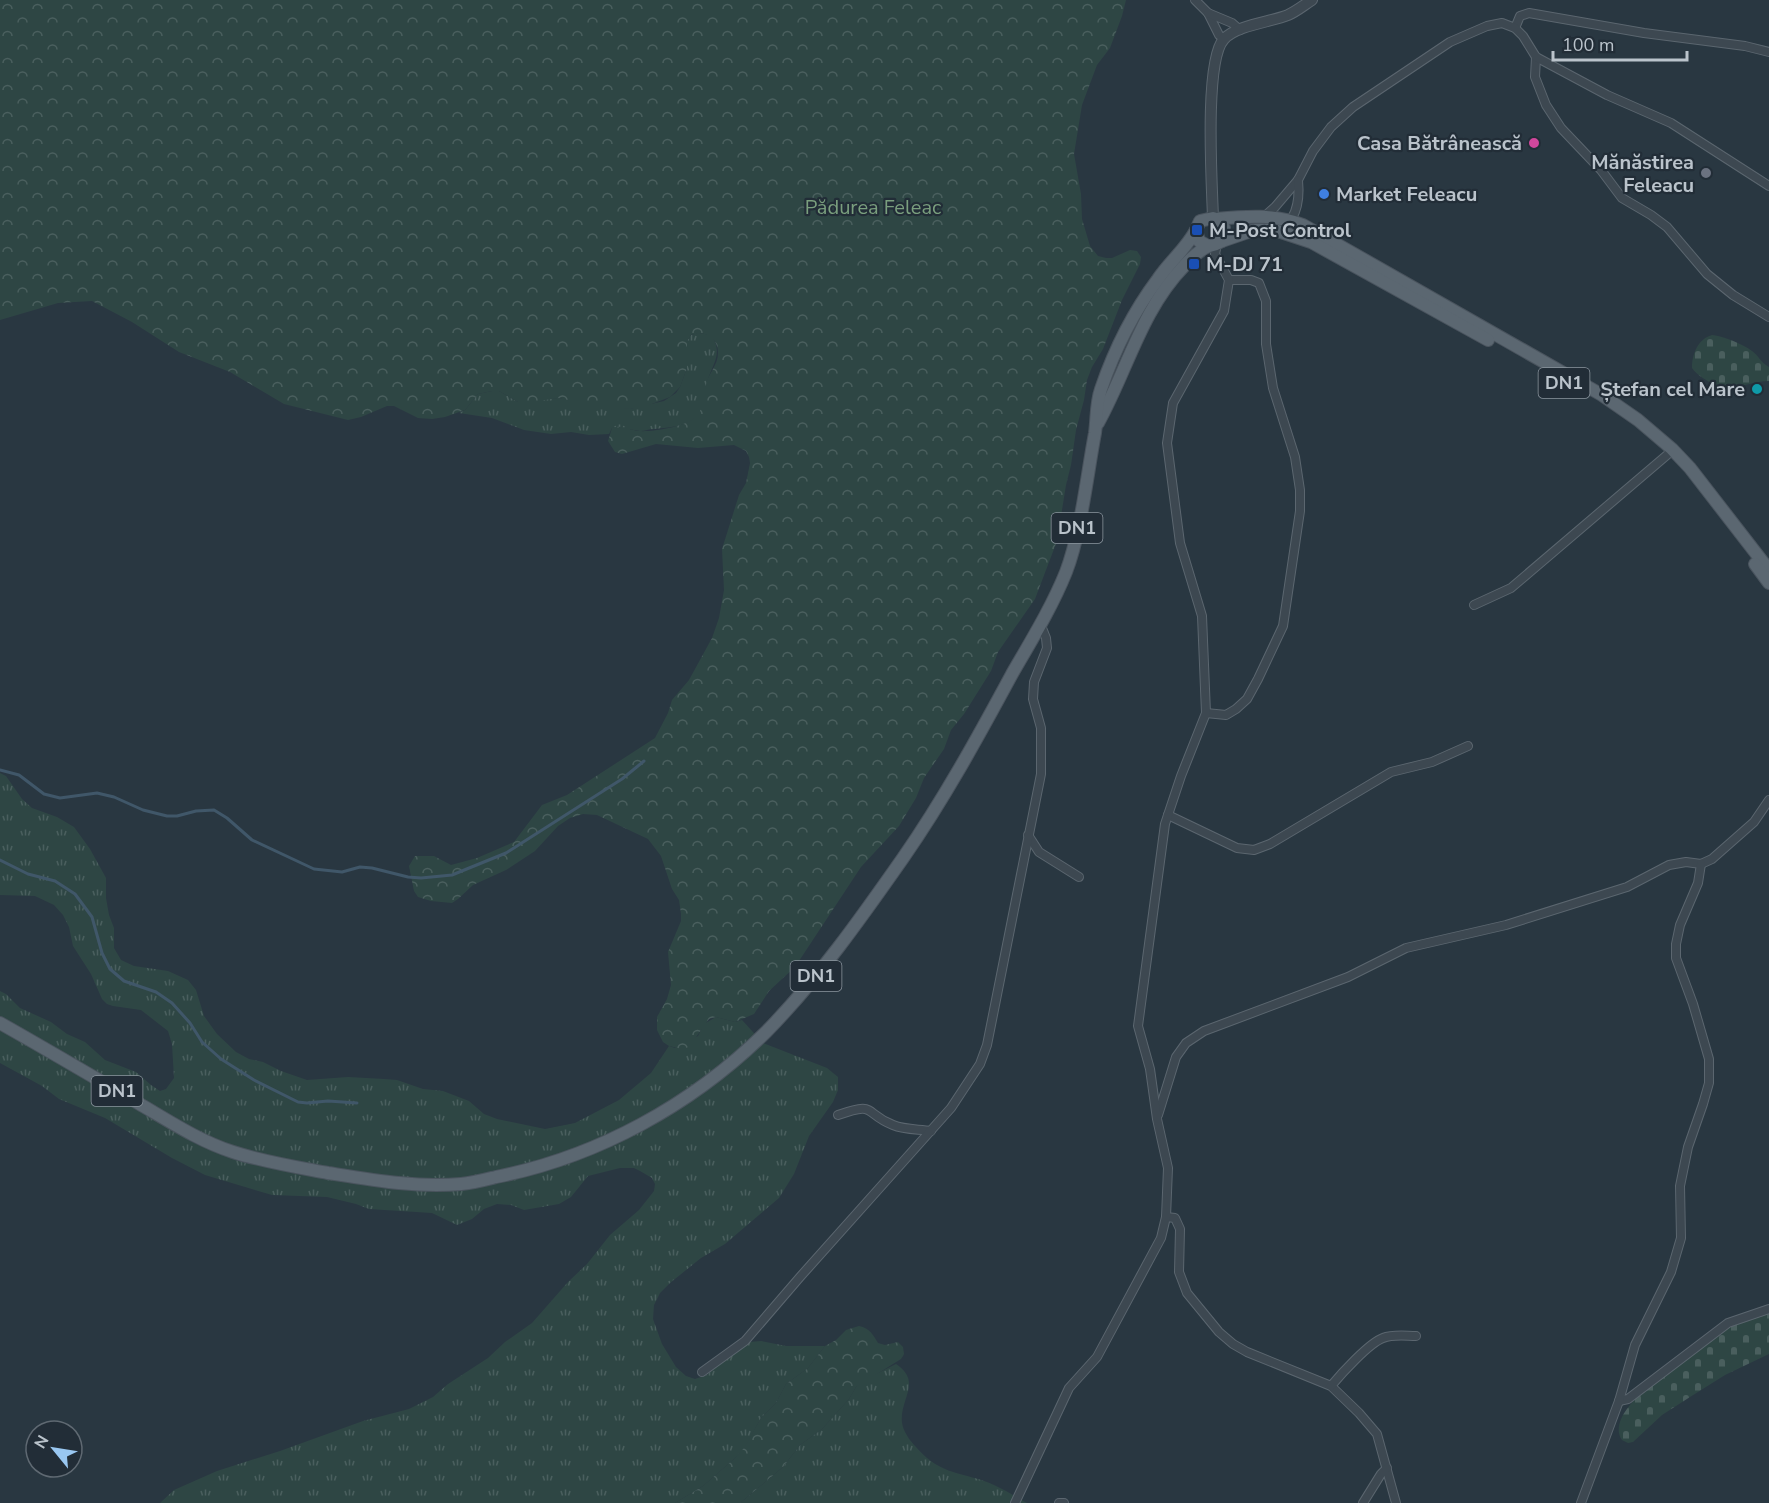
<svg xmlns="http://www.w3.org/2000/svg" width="1769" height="1503" font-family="'Nunito Sans',sans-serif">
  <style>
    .grass { fill: url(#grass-tufts) }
    .forest { fill: url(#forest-crowns) }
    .cemetery { fill: url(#cemetery-stones) }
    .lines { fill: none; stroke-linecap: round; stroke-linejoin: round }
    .stream { stroke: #405769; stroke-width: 3 }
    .minor-casing { stroke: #5b666f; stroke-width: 10 }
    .tertiary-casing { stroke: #5b666f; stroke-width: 12 }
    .primary-casing { stroke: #4a545e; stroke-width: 14 }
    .minor { stroke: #3d4851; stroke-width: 8 }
    .tertiary { stroke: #3d4851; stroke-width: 10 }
    .primary { stroke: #5b6771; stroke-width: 12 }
    .hotel-dot { fill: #d1479c; stroke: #222d37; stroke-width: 2 }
    .worship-dot { fill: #6b7280; stroke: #222d37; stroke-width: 2 }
    .shop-dot { fill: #3f7fe0; stroke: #222d37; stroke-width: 2 }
    .transit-dot { fill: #1a4fb4; stroke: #222d37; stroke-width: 2 }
    .culture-dot { fill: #0f9aa8; stroke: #222d37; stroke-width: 2 }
    .labels { text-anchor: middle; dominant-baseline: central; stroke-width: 4.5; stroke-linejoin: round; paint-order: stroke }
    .shield { fill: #222d37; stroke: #8c969f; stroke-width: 1.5 }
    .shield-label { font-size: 18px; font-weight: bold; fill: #bac3cb }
    .poi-label { font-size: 20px; font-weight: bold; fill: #bac3cb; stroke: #222d37; text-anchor: end }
    .park-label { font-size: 20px; fill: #7a9f7e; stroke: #222d37 }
  </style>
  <defs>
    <pattern id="grass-tufts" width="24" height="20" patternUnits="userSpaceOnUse" patternTransform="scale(1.5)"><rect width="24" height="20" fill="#2e4644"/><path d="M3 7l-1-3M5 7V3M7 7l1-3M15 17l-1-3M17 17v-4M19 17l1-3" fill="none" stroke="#4a5f5e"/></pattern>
    <pattern id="forest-crowns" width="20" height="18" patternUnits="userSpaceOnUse" patternTransform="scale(1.5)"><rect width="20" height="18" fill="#2e4644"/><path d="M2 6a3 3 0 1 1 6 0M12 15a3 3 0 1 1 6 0" fill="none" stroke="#4a5f5e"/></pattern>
    <pattern id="cemetery-stones" width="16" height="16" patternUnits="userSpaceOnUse" patternTransform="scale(1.5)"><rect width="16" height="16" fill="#2e4644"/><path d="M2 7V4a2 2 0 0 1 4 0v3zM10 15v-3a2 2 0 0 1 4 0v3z" fill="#4a5f5e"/></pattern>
  </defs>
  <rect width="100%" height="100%" fill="#293741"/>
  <g class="grass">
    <path d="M 698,333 L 711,335 C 723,352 714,362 708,379 C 705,388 706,398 703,407 C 695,427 671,427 654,429 C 649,429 645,431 640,431 C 630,430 623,427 612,428 L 609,434 L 589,435 L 571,432 L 551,434 L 524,430 L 492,418 L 459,413 L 465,410 L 478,394 L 492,391 L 499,391 L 518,402 L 558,398 L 630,409 L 664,401 L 676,393 L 680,387 L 687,368 L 687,341 L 691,335 Z"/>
    <polygon points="0,773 6,776 22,799 32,808 57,817 74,827 90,849 106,878 106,898 109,915 114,928 114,948 121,960 134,966 168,971 188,980 196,990 204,1016 217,1034 236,1052 249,1059 263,1062 281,1071 307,1080 348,1077 384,1079 397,1080 423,1089 443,1091 469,1101 484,1114 497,1119 545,1129 575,1123 619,1100 651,1073 669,1046 675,1048 698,1036 704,1024 716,1017 735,1022 742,1020 763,1043 827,1068 838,1077 838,1090 833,1102 809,1136 794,1174 779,1198 725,1244 701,1258 670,1283 660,1293 654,1305 653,1319 662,1344 676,1367 686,1376 695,1379 707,1375 726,1357 749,1342 761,1341 786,1346 825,1346 808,1368 786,1384 776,1403 761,1418 744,1449 734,1459 703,1486 675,1503 160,1503 174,1490 217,1471 280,1451 363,1421 409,1409 433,1397 448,1384 488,1358 505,1342 532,1323 568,1282 587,1264 610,1235 639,1210 654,1191 655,1184 652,1178 640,1171 634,1168 620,1168 588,1176 571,1197 559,1204 524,1210 511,1205 497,1204 484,1209 472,1219 457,1225 432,1213 369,1209 356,1204 327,1197 272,1195 205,1175 172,1158 105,1118 59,1099 42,1086 0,1063 0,991 6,994 20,1008 51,1022 67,1034 85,1042 105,1060 136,1072 151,1085 160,1091 166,1089 174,1078 172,1044 168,1031 141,1010 113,1006 107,1004 102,999 91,974 73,946 69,927 63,915 54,905 35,896 0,895"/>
    <path d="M 896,1364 C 923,1382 899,1399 902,1423 C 903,1431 910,1441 916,1447 C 942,1477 963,1471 994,1485 C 1005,1490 1016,1497 1027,1503 L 740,1503 L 783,1467 L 800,1445 L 822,1429 L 849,1399 L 856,1387 L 866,1379 Z"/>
  </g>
  <g class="forest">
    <path d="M 0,0 L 1126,0 L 1122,16 L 1110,48 L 1097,65 L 1082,105 L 1074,154 L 1081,194 L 1082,219 L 1090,246 L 1098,256 L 1106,258 L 1112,258 L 1130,250 L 1137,251 L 1141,257 L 1140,264 L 1122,300 L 1103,349 L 1092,367 L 1087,380 L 1084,400 L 1076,430 L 1071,465 L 1066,485 L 1057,541 L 1035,599 L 998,652 L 991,671 L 964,714 L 951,730 L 944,749 L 924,778 L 916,798 L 899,826 L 861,867 L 795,967 L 769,991 L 754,1014 L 735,1022 L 716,1017 L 709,1019 L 689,1047 L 682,1049 L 669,1046 L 663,1042 L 657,1030 L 657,1017 L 667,999 L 671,985 L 668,952 L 681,921 L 681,914 L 679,900 L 672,889 L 661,856 L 648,839 L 597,815 L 583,814 L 570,818 L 558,826 L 535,851 L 506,870 L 473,885 L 458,899 L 452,903 L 431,901 L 418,897 L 414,891 L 409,866 L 415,856 L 434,856 L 451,865 L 477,858 L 514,842 L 542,805 L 567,795 L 655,738 L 668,713 L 672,700 L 689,680 L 712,638 L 719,618 L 724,590 L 722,549 L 739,495 L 746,483 L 750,463 L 749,457 L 746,451 L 734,445 L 698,448 L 656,444 L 622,454 L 615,452 L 608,441 L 612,428 C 622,424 629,430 639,431 C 652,432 683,427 693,419 C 706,409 703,395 707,381 C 710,373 715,367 717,360 C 722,341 708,329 691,335 L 687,341 L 687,368 L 680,387 L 670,397 L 644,407 L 630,409 L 609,408 L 558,398 L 525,403 L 518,402 L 499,391 L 492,391 L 478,394 L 465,410 L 445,417 L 432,419 L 418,418 L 394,406 L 387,406 L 361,417 L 348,420 L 284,404 L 230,372 L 179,352 L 132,322 L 92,301 L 58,303 L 0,320 Z"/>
    <path d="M 859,1326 C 870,1328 873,1335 878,1343 L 885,1345 L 898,1342 L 903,1347 L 904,1354 L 901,1359 L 856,1387 L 849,1399 L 822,1429 L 800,1445 L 783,1467 L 740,1503 L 675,1503 L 703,1486 L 734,1459 L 744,1448 L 761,1418 L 776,1403 L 786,1384 L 808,1368 L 825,1346 L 836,1340 L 846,1330 Z"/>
  </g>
  <g class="cemetery">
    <path d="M 1712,335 C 1723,336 1743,344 1752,351 C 1759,356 1761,363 1769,367 L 1769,381 C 1748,381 1732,394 1711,383 C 1703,378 1697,375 1692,368 C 1692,354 1698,339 1712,335 Z"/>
    <path d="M 1769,1312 L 1769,1354 L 1725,1375 L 1690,1397 L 1662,1415 L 1633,1442 L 1628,1443 L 1622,1440 C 1605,1413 1663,1376 1681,1362 C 1694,1351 1707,1340 1721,1330 C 1735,1322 1754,1318 1769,1312 Z"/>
  </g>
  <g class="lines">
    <g class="stream">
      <polyline points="0,770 19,775 44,794 60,798 97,793 114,797 143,810 167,816 177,816 196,811 214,810 227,818 252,840 314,869 342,872 360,867 372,868 408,877 421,878 452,875 506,853 622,779 644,761"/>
      <polyline points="0,860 28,874 55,881 75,894 92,917 102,953 110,969 124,981 156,992 172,1003 190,1023 202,1042 221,1059 254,1080 298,1102 307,1103 328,1101 357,1103"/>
    </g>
    <g class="minor-casing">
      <g id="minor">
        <polyline points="1195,0 1208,13 1219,35 1224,39"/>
        <polyline points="1208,13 1232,23 1240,30"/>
        <polyline points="1515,28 1520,16 1529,13 1644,33 1745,46 1769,52"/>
        <polyline points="1536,57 1535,77 1546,105 1561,128 1601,170 1622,198 1651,215 1667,227 1707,274 1733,295 1769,317"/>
        <polyline points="1265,216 1275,207 1298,180 1313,151 1331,127 1353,107 1450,42 1487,26 1502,23 1515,28 1523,36 1536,57 1607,95 1671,123 1769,186"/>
        <path d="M 1278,231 C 1297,221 1300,200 1298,180"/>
        <polyline points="1474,605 1511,588 1667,455"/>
        <polyline points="1206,713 1226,715 1236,709 1247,699 1258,679 1283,626 1300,511 1300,490 1295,457 1273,388 1266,344 1266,301 1259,283 1251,280 1229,280"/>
        <polyline points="1168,815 1237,848 1254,850 1270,844 1391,772 1432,762 1468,746"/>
        <polyline points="1028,835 1039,852 1079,877"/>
        <path d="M 838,1115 C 877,1101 863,1113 893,1125 C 905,1130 919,1129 931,1131"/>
        <polyline points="1158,1115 1176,1057 1186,1043 1204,1031 1348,977 1406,948 1506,925 1627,887 1669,865 1686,862 1701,864 1712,859 1754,822 1769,800"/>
        <polyline points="1166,1217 1175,1218 1180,1229 1179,1272 1187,1293 1219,1332 1233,1344 1247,1352 1331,1386 1359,1413 1377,1434 1396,1503"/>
        <polyline points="702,1372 745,1341 800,1277 951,1108 980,1064 987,1045 1041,774 1041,728 1033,699 1034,682 1047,648 1046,638 1040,623"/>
        <path d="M 1331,1386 C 1341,1374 1369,1343 1383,1338 C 1393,1334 1406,1336 1416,1336"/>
        <polyline points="1619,1401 1628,1399 1728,1323 1769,1309"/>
        <polyline points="1015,1503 1069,1388 1097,1357 1161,1238 1166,1217 1168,1168 1157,1119 1150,1069 1138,1026 1165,824 1181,776 1206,713 1202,616 1180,543 1167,443 1173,403 1224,311 1229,280 1215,254 1217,244"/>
        <polyline points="1059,1503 1064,1503"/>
        <polyline points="1363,1503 1381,1474 1387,1468"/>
        <polyline points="1581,1503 1619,1401 1635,1345 1671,1272 1681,1238 1680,1186 1688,1147 1703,1104 1709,1083 1709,1059 1693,1004 1676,958 1676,944 1680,925 1698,883 1701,864"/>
      </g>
    </g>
    <g class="tertiary-casing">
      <path id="tertiary" d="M 1213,218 C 1212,185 1204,60 1224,39 C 1237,25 1271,22 1288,15 C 1297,11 1304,5 1312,0"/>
    </g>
    <g class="primary-casing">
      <g id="primary">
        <path d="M 1216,219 C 1247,216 1274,214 1303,225 L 1602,395 L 1638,420 L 1672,449 L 1690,468 L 1769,570"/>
        <polyline points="1222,241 1254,230 1267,230 1278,231 1311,242 1488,340"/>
        <path d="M 1098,423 C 1127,371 1141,310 1184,266 C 1190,259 1201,249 1209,246 C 1215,245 1217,244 1222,241 L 1224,228 L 1220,221 L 1213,218 L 1200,221 L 1196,230 L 1199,241 L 1208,246"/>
        <polyline points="1755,564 1769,583"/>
        <path d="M 0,1023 C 46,1049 92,1076 138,1103 C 169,1121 199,1141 233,1152 C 264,1162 296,1167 328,1173 C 372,1180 417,1188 461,1184 C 473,1183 484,1180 496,1177 C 597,1157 692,1105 766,1032 C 818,979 861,918 903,858 C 944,799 978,737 1012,674 C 1031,641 1052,607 1066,572 C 1081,533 1087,475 1095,433 C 1097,418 1096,403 1101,389 C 1114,351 1134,311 1158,279 C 1170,261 1186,249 1196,230"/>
      </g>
    </g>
    <use href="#minor" class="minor"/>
    <use href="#tertiary" class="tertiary"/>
    <use href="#primary" class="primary"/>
  </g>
  <circle class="hotel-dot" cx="1534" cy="143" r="6"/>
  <circle class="worship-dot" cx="1706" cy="173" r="6"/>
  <circle class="shop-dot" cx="1324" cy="194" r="6"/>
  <g class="transit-dot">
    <rect x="1191" y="224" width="12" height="12" rx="3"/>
    <rect x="1188" y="258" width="12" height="12" rx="3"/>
  </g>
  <circle class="culture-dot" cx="1757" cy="389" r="6"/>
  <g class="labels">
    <g class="shield">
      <rect x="1538.5" y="368" width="51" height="30" rx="4.5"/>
      <rect x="1051.5" y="513" width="51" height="30" rx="4.5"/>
      <rect x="790.5" y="961" width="51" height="30" rx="4.5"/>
      <rect x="91.5" y="1076" width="51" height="30" rx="4.5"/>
    </g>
    <g class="shield-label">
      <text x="1564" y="383">DN1</text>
      <text x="1077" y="528">DN1</text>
      <text x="816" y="976">DN1</text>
      <text x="117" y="1091">DN1</text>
    </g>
    <g class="poi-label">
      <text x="1522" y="143">Casa Bătrânească</text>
      <text x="1694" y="162">Mănăstirea<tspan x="1694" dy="23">Feleacu</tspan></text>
      <text x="1336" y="194" text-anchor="start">Market Feleacu</text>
      <text x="1209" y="230" text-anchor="start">M-Post Control</text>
      <text x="1206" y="264" text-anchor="start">M-DJ 71</text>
      <text x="1745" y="389">Ștefan cel Mare</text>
    </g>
    <g class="park-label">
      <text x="873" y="207">Pădurea Feleac</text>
    </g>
  </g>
  <g transform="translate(54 1449) rotate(300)"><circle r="28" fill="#222d37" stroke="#5f6972" stroke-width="1.5"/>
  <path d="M0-4.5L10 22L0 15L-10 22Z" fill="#99c7f1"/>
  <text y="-9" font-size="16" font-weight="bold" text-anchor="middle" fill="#bac3cb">N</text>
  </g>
  <path d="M1553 51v9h134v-9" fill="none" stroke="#bac3cb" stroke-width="3"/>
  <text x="1562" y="51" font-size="18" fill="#bac3cb" stroke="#222d37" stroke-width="4.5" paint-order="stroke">100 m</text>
</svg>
